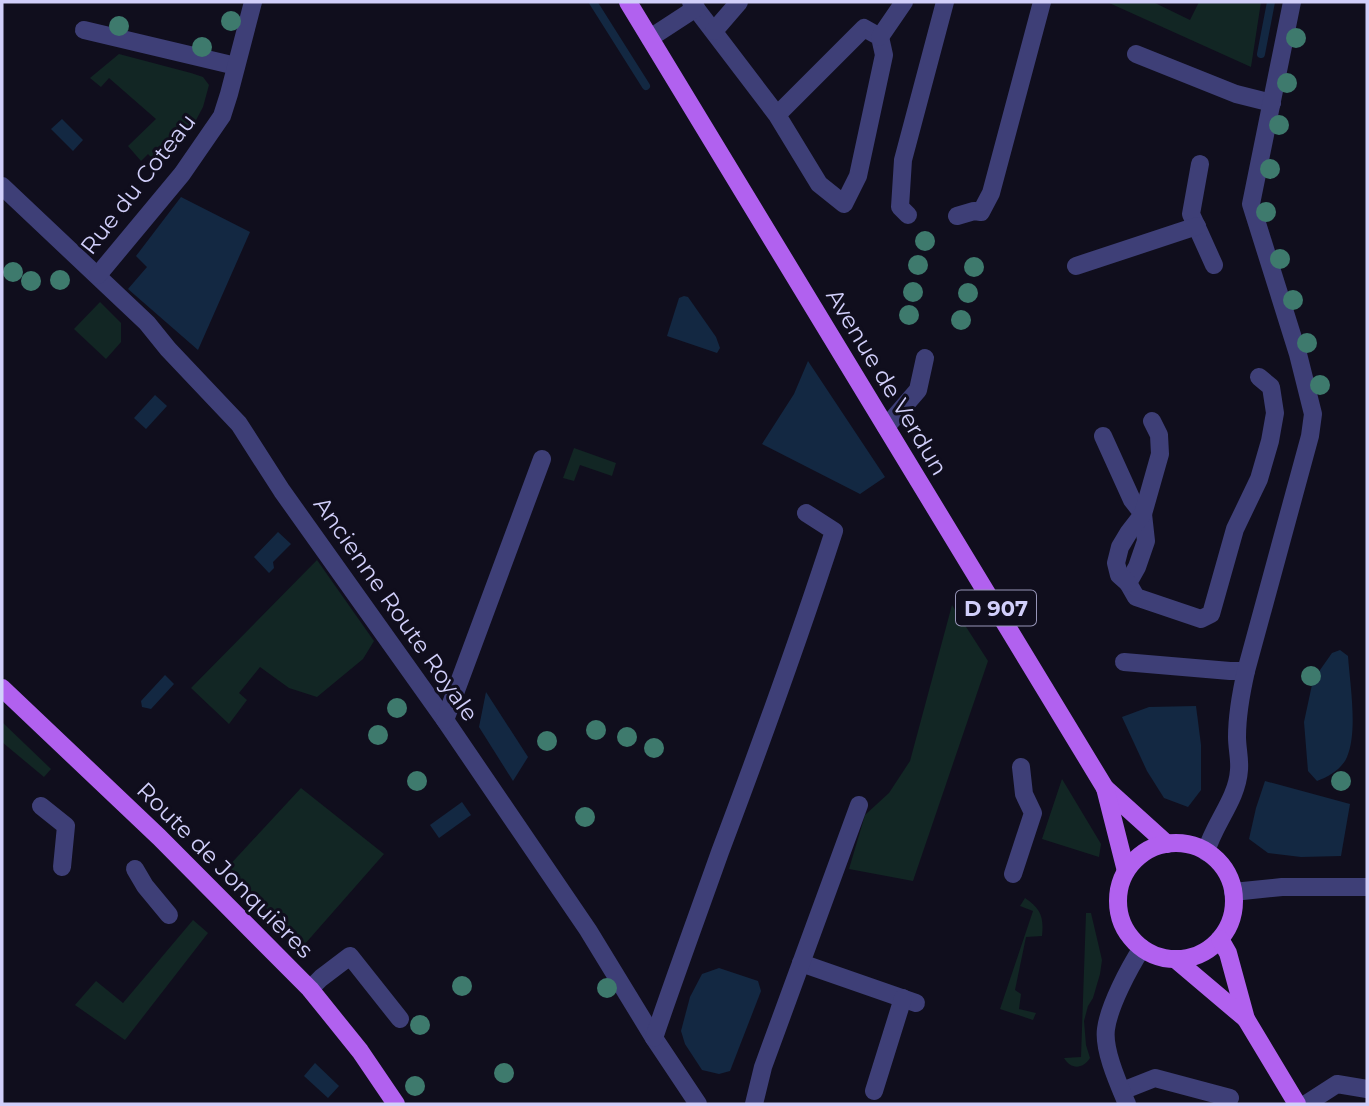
<svg xmlns="http://www.w3.org/2000/svg" width="1369" height="1106" font-family="Montserrat,sans-serif">
  <style>
    .green { fill: #122624 }
    .water { fill: #132842 }
    .lines { fill: none; stroke-linecap: round; stroke-linejoin: round }
    .stream { stroke: #132842; stroke-width: 8 }
    .minor { stroke: #3e3f77; stroke-width: 18 }
    .major { stroke: #b161ef; stroke-width: 18 }
    .tree { fill: #3e7a6d }
    .labels { text-anchor: middle; dominant-baseline: central; stroke-width: 6; stroke-linejoin: round; paint-order: stroke }
    .shield { fill: #100e1d; stroke: #9795b8; stroke-width: 2 }
    .shield-label { font-size: 21px; font-weight: bold; fill: #d1cffa }
    .street-label { font-size: 23px; fill: #d1cffa; stroke: #100e1d }
  </style>
  <rect width="100%" height="100%" fill="#100e1d"/>
  <g class="green">
    <polygon points="1107,2 1153,2 1190,20 1199,2 1261,2 1251,67"/>
    <polygon points="119,54 191,73 203,77 209,85 203,107 195,122 160,166 148,154 141,161 128,146 156,119 109,78 101,87 90,78"/>
    <polygon points="100,302 121,323 121,342 106,359 74,329"/>
    <polygon points="574,448 616,463 612,476 580,465 574,481 563,478"/>
    <polygon points="317,560 374,641 363,659 317,697 289,688 260,667 239,693 247,700 229,724 191,688"/>
    <polygon points="952,605 988,661 913,881 849,869 865,815 889,793 910,761"/>
    <polygon points="2,722 51,769 44,777 2,742"/>
    <polygon points="1062,779 1101,844 1099,857 1042,839"/>
    <polygon points="301,788 384,854 304,945 226,869"/>
    <path d="M 1025,898 C 1041,909 1044,917 1042,936 L 1026,937 L 1015,990 L 1021,994 L 1019,1009 L 1036,1013 L 1033,1020 L 1000,1009 L 1033,911 L 1020,906 Z"/>
    <path d="M 1086,913 L 1091,913 L 1102,960 L 1100,974 L 1093,998 L 1088,1006 L 1084,1021 L 1086,1045 L 1090,1058 C 1083,1069 1071,1070 1064,1058 L 1081,1057 Z"/>
    <polygon points="193,920 208,933 125,1040 75,1005 96,981 123,1003"/>
  </g>
  <g class="water">
    <polygon points="62,119 83,140 73,151 51,129"/>
    <polygon points="181,197 250,232 198,350 128,289 147,267 136,256"/>
    <polygon points="684,296 688,297 716,337 720,348 717,353 667,336 679,298"/>
    <polygon points="808,361 885,477 860,494 762,444 794,394"/>
    <polygon points="155,395 167,406 146,429 134,418"/>
    <polygon points="278,532 291,544 273,562 274,568 269,573 254,557"/>
    <path d="M 1340,650 L 1348,656 C 1350,685 1358,731 1347,757 C 1342,769 1328,777 1317,781 L 1308,771 L 1304,722 L 1313,680 L 1332,653 Z"/>
    <polygon points="165,675 174,684 151,709 142,707 141,701"/>
    <polygon points="486,692 528,757 513,781 479,727"/>
    <polygon points="1196,706 1201,745 1201,790 1188,807 1164,798 1147,771 1122,717 1149,707"/>
    <polygon points="1265,781 1350,804 1341,856 1301,857 1268,853 1249,839 1256,808"/>
    <polygon points="462,802 471,815 439,838 430,825"/>
    <polygon points="719,968 758,981 761,991 730,1071 719,1074 702,1070 685,1044 681,1031 690,997 702,974"/>
    <polygon points="315,1063 339,1086 328,1098 304,1076"/>
  </g>
  <g class="lines">
    <g class="stream">
      <polyline points="593,2 646,86"/>
      <polyline points="1261,54 1271,2"/>
    </g>
    <g class="minor">
      <polyline points="691,2 777,115 819,184 844,204 858,176 884,55 880,37 864,28 777,115"/>
      <polyline points="84,30 236,66"/>
      <polyline points="714,31 739,2"/>
      <polyline points="880,37 904,2"/>
      <polyline points="650,38 696,8"/>
      <polyline points="1136,54 1236,94 1272,103"/>
      <polyline points="1200,164 1191,214 1214,265"/>
      <polyline points="2,186 147,323 168,349 239,424 282,491 445,720 588,930 654,1038 698,1104"/>
      <polyline points="908,215 900,207 903,160 945,2"/>
      <polyline points="957,216 974,211 981,212 991,193 1042,2"/>
      <polyline points="1076,266 1197,226"/>
      <polyline points="98,275 182,174 222,116 229,94 253,2"/>
      <polyline points="886,427 918,390 925,358"/>
      <polyline points="1103,436 1132,500 1143,514 1146,541 1137,567 1128,583 1136,597 1201,619 1211,614 1235,529 1259,479 1270,441 1275,413 1271,387 1259,377"/>
      <polyline points="1128,583 1119,575 1116,563 1120,547 1129,532 1143,514 1160,454 1159,435 1152,421"/>
      <polyline points="1124,662 1230,671 1246,671"/>
      <polyline points="445,720 542,459"/>
      <polyline points="41,806 66,826 62,867"/>
      <path d="M 1206,852 C 1214,823 1237,800 1239,770 C 1240,759 1237,748 1237,737 C 1237,714 1241,693 1246,671 L 1310,436 L 1313,414 L 1298,354 L 1251,204 L 1292,2"/>
      <polyline points="135,869 145,886 169,915"/>
      <polyline points="1013,874 1033,813 1024,794 1021,767"/>
      <polyline points="1233,892 1282,887 1367,887"/>
      <polyline points="801,963 916,1003"/>
      <polyline points="310,989 321,978 350,956 400,1019"/>
      <path d="M 654,1038 C 675,976 698,914 720,852 C 760,746 799,639 834,531 L 806,513"/>
      <polyline points="874,1091 903,998"/>
      <polyline points="1122,1091 1155,1078 1230,1098"/>
      <polyline points="754,1104 763,1067 859,805"/>
      <path d="M 1127,1104 C 1119,1085 1103,1050 1106,1029 C 1109,1006 1129,968 1142,948"/>
      <polyline points="1306,1104 1337,1084 1367,1089"/>
    </g>
    <g class="major">
      <polyline points="628,2 1105,788 1167,844"/>
      <polyline points="2,688 159,837 310,989 360,1051 396,1104"/>
      <polyline points="1105,788 1126,871"/>
      <circle cx="1176" cy="901" r="58"/>
      <polyline points="1220,939 1228,953 1246,1019 1297,1104"/>
      <polyline points="1175,959 1246,1019"/>
    </g>
  </g>
  <g class="tree">
    <circle cx="231" cy="21" r="10"/>
    <circle cx="119" cy="26" r="10"/>
    <circle cx="1296" cy="38" r="10"/>
    <circle cx="202" cy="47" r="10"/>
    <circle cx="1287" cy="83" r="10"/>
    <circle cx="1279" cy="125" r="10"/>
    <circle cx="1270" cy="169" r="10"/>
    <circle cx="1266" cy="212" r="10"/>
    <circle cx="925" cy="241" r="10"/>
    <circle cx="1280" cy="259" r="10"/>
    <circle cx="918" cy="265" r="10"/>
    <circle cx="974" cy="267" r="10"/>
    <circle cx="13" cy="272" r="10"/>
    <circle cx="60" cy="280" r="10"/>
    <circle cx="31" cy="281" r="10"/>
    <circle cx="913" cy="292" r="10"/>
    <circle cx="968" cy="293" r="10"/>
    <circle cx="1293" cy="300" r="10"/>
    <circle cx="909" cy="315" r="10"/>
    <circle cx="961" cy="320" r="10"/>
    <circle cx="1307" cy="343" r="10"/>
    <circle cx="1320" cy="385" r="10"/>
    <circle cx="1311" cy="676" r="10"/>
    <circle cx="397" cy="708" r="10"/>
    <circle cx="596" cy="730" r="10"/>
    <circle cx="378" cy="735" r="10"/>
    <circle cx="627" cy="737" r="10"/>
    <circle cx="547" cy="741" r="10"/>
    <circle cx="654" cy="748" r="10"/>
    <circle cx="417" cy="781" r="10"/>
    <circle cx="1341" cy="781" r="10"/>
    <circle cx="585" cy="817" r="10"/>
    <circle cx="462" cy="986" r="10"/>
    <circle cx="607" cy="988" r="10"/>
    <circle cx="420" cy="1025" r="10"/>
    <circle cx="504" cy="1073" r="10"/>
    <circle cx="415" cy="1086" r="10"/>
  </g>
  <g class="labels">
    <rect class="shield" x="956" y="590.5" width="80" height="35" rx="5"/>
    <g class="shield-label">
      <text x="996" y="608">D 907</text>
    </g>
    <g class="street-label">
      <text transform="translate(138 184) rotate(-52)">Rue du Coteau</text>
      <text transform="translate(887 382) rotate(59)">Avenue de Verdun</text>
      <text transform="translate(396 609) rotate(55)">Ancienne Route Royale</text>
      <text transform="translate(225 870) rotate(45)">Route de Jonquières</text>
    </g>
  </g>
  <rect width="1369" height="1106" fill="none" stroke="#d1cffa" stroke-width="7"/>
</svg>
